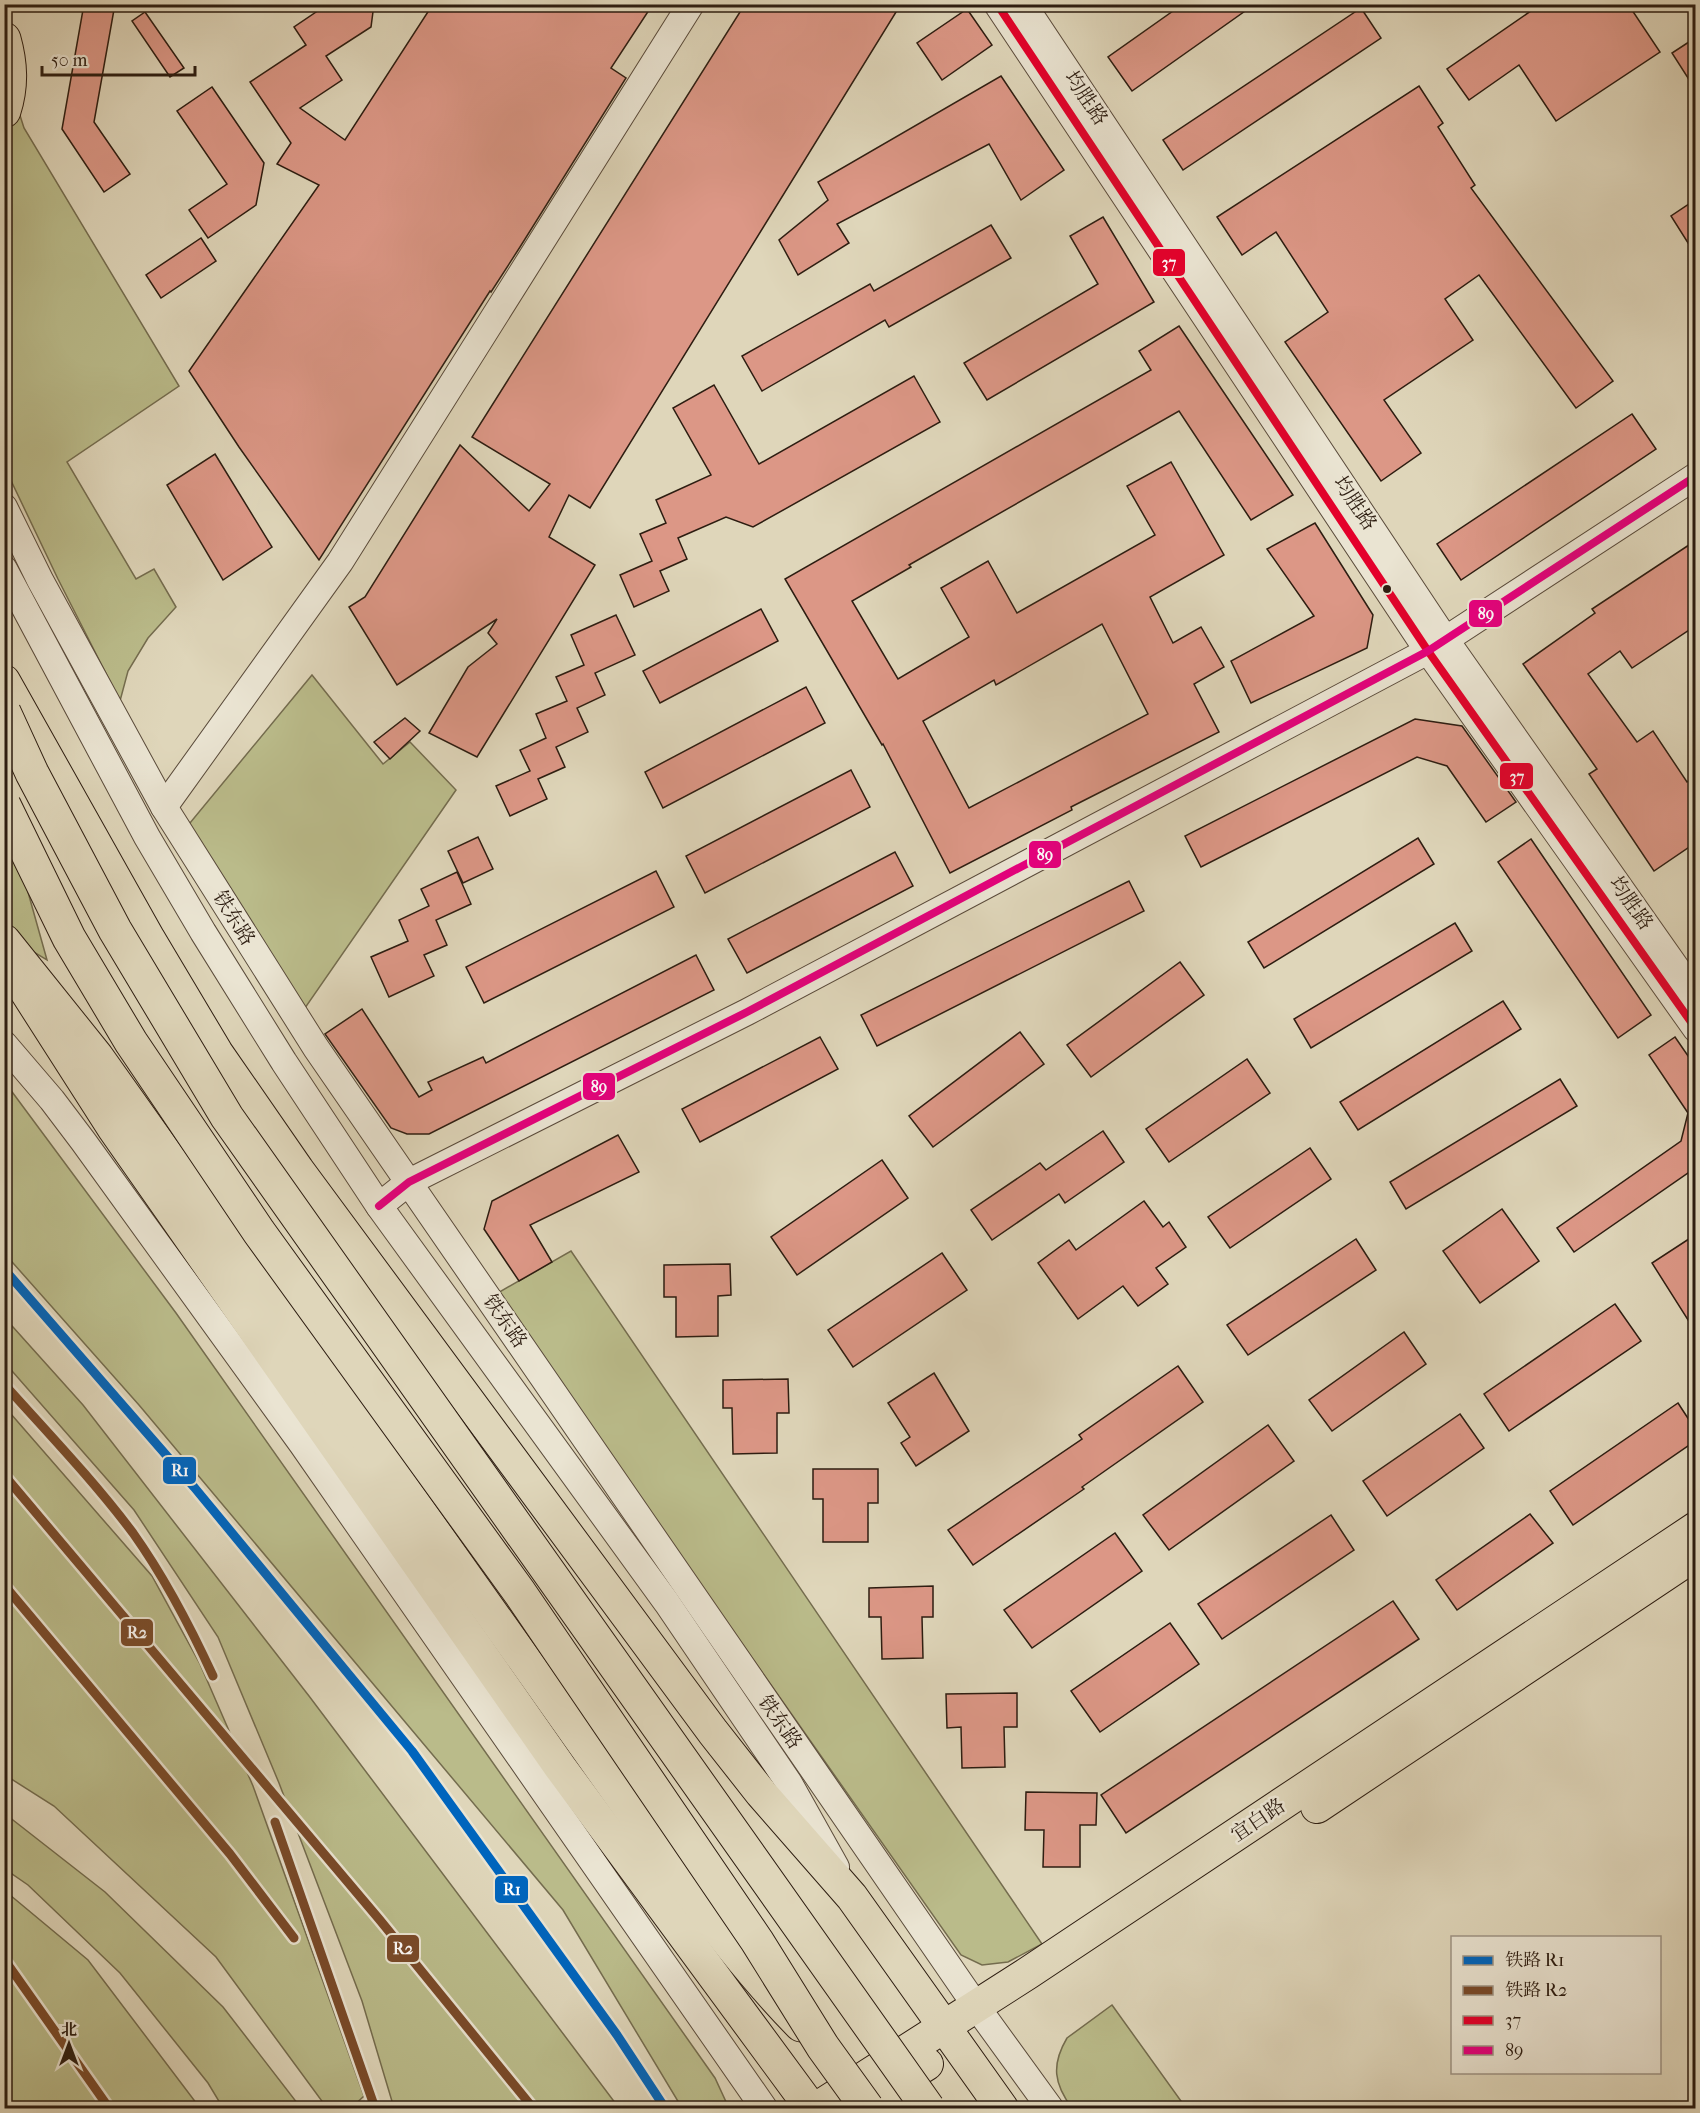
<svg xmlns="http://www.w3.org/2000/svg" width="1700" height="2113" font-family="'IM FELL French Canon','Noto Serif SC',serif">
  <style>
    .green { fill: #babb8a; stroke: #746c4e; stroke-width: 1.5 }
    .building { fill: #dc9786; stroke: #2d1d11; stroke-width: 1.5; fill-rule: evenodd }
    .lines { fill: none; stroke-linecap: round; stroke-linejoin: round }
    .minor-casing { stroke: #5a4b3b; stroke-width: 28 }
    .major-casing { stroke: #2d1d11; stroke-width: 34 }
    .highway-casing { stroke: #2d1d11; stroke-width: 35 }
    .minor { stroke: #eae4d2; stroke-width: 26 }
    .major { stroke: #dfd6ba; stroke-width: 32 }
    .highway { stroke: #dfd6ba; stroke-width: 33 }
    .highway-bridge-casing { stroke: #2d1d11; stroke-width: 35; stroke-linecap: butt }
    .highway-bridge { stroke: #dfd6ba; stroke-width: 33 }
    .bus-1-casing { stroke: #eae4d2; stroke-width: 12 }
    .bus-2-casing { stroke: #eae4d2; stroke-width: 12 }
    .bus-1 { stroke: #e4002b; stroke-width: 8 }
    .bus-2 { stroke: #e5007d; stroke-width: 8 }
    .rail-1-casing { stroke: #eae4d2; stroke-width: 14 }
    .rail-2-casing { stroke: #eae4d2; stroke-width: 14 }
    .rail-1 { stroke: #0065bd; stroke-width: 9 }
    .rail-2 { stroke: #7a4b2a; stroke-width: 9 }
    .bus-dot { fill: #2d1d11; stroke: #eae4d2; stroke-width: 2 }
    .labels { text-anchor: middle; dominant-baseline: central; stroke-width: 5; stroke-linejoin: round; paint-order: stroke }
    .street-label { font-size: 20px; fill: #2d1d11; stroke: #eae4d2 }
    .line-badge { stroke: #eae4d2; stroke-width: 2 }
    .badge-label { font-size: 16px; text-anchor: middle; font-weight: bold; fill: #fff }
  </style>
  <rect width="100%" height="100%" fill="#dfd6ba"/>
  <filter id="stains"><feTurbulence type="fractalNoise" baseFrequency=".00333" numOctaves="4"/><feColorMatrix values="0 0 0 0 .2 0 0 0 0 .09 0 0 0 0 .02 0 0 0 .5 -.17"/></filter>
  <radialGradient id="worn" r=".72"><stop offset=".6" stop-color="#630" stop-opacity="0"/><stop offset="1" stop-color="#630" stop-opacity=".3"/></radialGradient>
  <g class="green">
    <polygon points="4,65 24,128 179,386 67,462 136,579 154,569 176,607 148,638 128,671 120,701 58,579 5,468"/>
    <polygon points="312,675 383,764 410,742 456,790 305,1008 185,829"/>
    <polygon points="5,810 47,960 5,935"/>
    <polygon points="4,1081 176,1313 715,2078 727,2104 727,2108 682,2108 563,1910 139,1405 5,1254"/>
    <polygon points="571,1251 1042,1944 1008,1962 982,1965 961,1955 496,1294"/>
    <polygon points="4,1317 83,1405 309,1696 619,2108 394,2108 362,2001 279,1783 218,1637 134,1510 5,1363"/>
    <polygon points="4,1406 152,1576 200,1664 253,1786 364,2096 351,2108 327,2108 216,1957 54,1806 5,1775"/>
    <polygon points="4,1813 105,1892 223,2007 301,2108 223,2108 208,2083 120,1973 28,1885 5,1869"/>
    <polygon points="4,1890 88,1960 200,2108 5,2108"/>
    <path d="M 1112,2005 L 1186,2108 L 1072,2108 C 1054,2084 1051,2065 1067,2038 Z"/>
  </g>
  <g class="building">
    <polygon points="84,4 115,4 94,122 130,174 104,192 62,129"/>
    <polygon points="328,4 374,4 371,27 326,56 342,80 300,108 345,140 433,4 653,4 611,68 626,78 520,247 491,292 490,291 319,560 239,447 189,371 319,185 277,164 291,143 250,82 306,45 294,27"/>
    <polygon points="745,4 901,4 590,508 569,495 549,537 595,565 477,757 429,733 468,667 497,644 488,633 497,619 397,685 349,607 365,597 460,445 529,511 550,484 472,437"/>
    <polygon points="1183,4 1255,4 1132,91 1108,57"/>
    <polygon points="1541,4 1628,4 1660,52 1556,121 1519,65 1469,100 1447,69"/>
    <polygon points="1361,8 1381,38 1183,170 1163,140"/>
    <polygon points="967,9 992,45 942,80 917,43"/>
    <polygon points="145,12 184,68 170,77 132,21"/>
    <polygon points="1695,38 1695,89 1672,53"/>
    <polygon points="1001,76 1064,170 1021,200 989,144 837,224 849,243 798,275 779,240 828,200 818,182"/>
    <polygon points="1419,86 1443,123 1438,127 1475,185 1471,188 1613,381 1576,408 1479,275 1445,299 1473,340 1384,400 1421,453 1381,481 1285,342 1328,312 1276,232 1242,255 1217,217"/>
    <polygon points="212,87 264,163 256,205 208,238 189,210 227,184 177,111"/>
    <polygon points="1695,200 1695,254 1671,216"/>
    <polygon points="1103,217 1154,302 987,400 964,363 1098,284 1070,236"/>
    <polygon points="991,225 1011,258 889,327 885,320 762,391 742,356 870,284 874,291"/>
    <polygon points="201,238 216,261 161,298 146,275"/>
    <path d="M 1179,326 L 1293,495 L 1251,520 L 1179,411 L 909,565 L 911,567 L 852,601 L 898,679 L 969,637 L 941,588 L 988,561 L 1017,613 L 1155,535 L 1127,486 L 1171,462 L 1224,555 L 1150,597 L 1173,643 L 1201,627 L 1224,667 L 1194,684 L 1219,732 L 1071,807 L 1072,810 L 950,873 L 883,744 L 882,745 L 785,579 L 1151,370 L 1139,351 ZM 1102,624 L 1148,714 L 969,808 L 923,721 L 994,680 L 996,685 Z"/>
    <polygon points="914,376 940,422 753,527 726,517 678,538 687,559 660,571 669,591 634,607 620,575 652,561 640,534 666,523 656,500 711,475 673,408 714,385 759,464"/>
    <polygon points="1632,414 1656,449 1461,580 1437,544"/>
    <polygon points="215,454 272,547 223,580 167,485"/>
    <polygon points="1315,523 1373,615 1367,648 1251,703 1231,661 1314,616 1267,549"/>
    <polygon points="1695,541 1695,626 1632,668 1620,651 1588,674 1637,742 1653,731 1687,782 1695,777 1695,843 1654,871 1589,774 1597,769 1523,664 1595,613 1592,609"/>
    <polygon points="761,609 778,641 660,703 643,671"/>
    <polygon points="616,615 635,655 595,673 605,695 577,708 588,732 556,747 565,767 538,779 547,799 510,816 496,786 530,771 520,750 546,738 536,714 567,701 556,677 584,665 571,635"/>
    <polygon points="806,687 825,723 663,808 645,772"/>
    <polygon points="405,718 420,731 390,759 374,742"/>
    <polygon points="1415,719 1462,726 1516,802 1486,822 1447,766 1417,757 1201,867 1185,836"/>
    <polygon points="851,770 870,807 705,893 686,856"/>
    <polygon points="478,837 493,869 463,883 448,851"/>
    <polygon points="1418,838 1434,864 1264,968 1248,942"/>
    <polygon points="1531,839 1651,1015 1618,1038 1498,862"/>
    <polygon points="895,852 913,886 747,973 728,939"/>
    <polygon points="656,871 674,907 484,1003 466,967"/>
    <polygon points="457,872 471,904 436,920 447,945 424,955 434,976 389,997 371,957 408,941 399,920 429,906 421,889"/>
    <polygon points="1129,881 1144,911 877,1046 861,1015"/>
    <polygon points="1455,923 1472,951 1311,1048 1294,1019"/>
    <polygon points="696,955 714,990 429,1134 407,1134 391,1128 325,1034 362,1009 419,1097 432,1090 428,1082 483,1057 486,1063"/>
    <polygon points="1180,962 1204,995 1091,1077 1067,1045"/>
    <polygon points="1503,1001 1521,1029 1358,1130 1340,1102"/>
    <polygon points="1020,1032 1044,1064 933,1147 909,1116"/>
    <polygon points="820,1037 838,1069 700,1142 682,1109"/>
    <polygon points="1675,1037 1695,1066 1695,1168 1574,1252 1557,1228 1681,1141 1688,1113 1649,1055"/>
    <polygon points="1247,1059 1270,1093 1169,1162 1146,1129"/>
    <polygon points="1560,1079 1577,1106 1406,1209 1390,1182"/>
    <polygon points="1103,1131 1124,1162 1065,1203 1059,1194 992,1240 971,1210 1040,1163 1046,1170"/>
    <polygon points="618,1135 639,1172 530,1225 552,1262 519,1281 484,1229 492,1201"/>
    <polygon points="1310,1148 1331,1179 1230,1248 1208,1217"/>
    <polygon points="882,1160 908,1198 797,1275 771,1237"/>
    <polygon points="1144,1201 1163,1227 1169,1222 1186,1247 1156,1268 1168,1284 1138,1306 1123,1286 1078,1319 1038,1263 1069,1240 1076,1250"/>
    <polygon points="1502,1209 1539,1261 1480,1303 1443,1251"/>
    <polygon points="1695,1235 1695,1331 1652,1263"/>
    <polygon points="1356,1239 1376,1270 1248,1355 1227,1325"/>
    <polygon points="942,1253 967,1290 853,1367 828,1330"/>
    <polygon points="730,1264 731,1295 718,1296 718,1336 676,1337 676,1297 664,1297 664,1265"/>
    <polygon points="1615,1304 1641,1341 1509,1431 1484,1394"/>
    <polygon points="1404,1332 1426,1364 1332,1431 1309,1400"/>
    <polygon points="1178,1366 1203,1402 1082,1487 1084,1489 973,1565 948,1530 1082,1439 1079,1435"/>
    <polygon points="934,1373 969,1431 916,1466 901,1443 910,1437 888,1403"/>
    <polygon points="788,1379 789,1413 777,1413 777,1453 733,1454 732,1408 723,1408 723,1380"/>
    <polygon points="1678,1403 1695,1429 1695,1441 1573,1525 1550,1491"/>
    <polygon points="1460,1414 1484,1448 1387,1516 1363,1481"/>
    <polygon points="1268,1425 1294,1461 1169,1550 1143,1515"/>
    <polygon points="813,1469 878,1469 878,1503 868,1503 868,1542 823,1542 823,1499 813,1499"/>
    <polygon points="1530,1514 1553,1543 1457,1610 1436,1580"/>
    <polygon points="1331,1515 1354,1550 1222,1639 1198,1604"/>
    <polygon points="1115,1533 1142,1571 1032,1648 1004,1610"/>
    <polygon points="933,1586 933,1617 922,1617 923,1658 882,1659 881,1617 869,1617 869,1588"/>
    <polygon points="1393,1601 1419,1639 1126,1833 1101,1795"/>
    <polygon points="1170,1623 1199,1664 1100,1732 1071,1691"/>
    <polygon points="1017,1693 1017,1727 1004,1727 1005,1767 962,1768 961,1727 947,1728 946,1694"/>
    <polygon points="1026,1792 1097,1793 1096,1825 1080,1825 1080,1867 1043,1867 1044,1830 1025,1830"/>
  </g>
  <g class="lines">
    <g class="minor-casing">
      <g id="minor">
        <polyline points="997,4 1428,651 1696,1029"/>
        <polyline points="1023,4 1445,639 1696,996"/>
        <polyline points="4,507 40,580 164,807 316,1048 976,2006 1050,2108"/>
        <polyline points="4,569 147,837 203,932 284,1062 379,1206 667,1603 789,1783 836,1867"/>
        <polyline points="164,807 340,562 691,4"/>
        <polyline points="4,1044 52,1100 83,1141 302,1444 764,2108"/>
        <polyline points="379,1206 409,1182 747,1012 1428,651 1696,476"/>
        <polyline points="883,2093 894,2108"/>
      </g>
    </g>
    <g class="major-casing">
      <g id="major">
        <polyline points="4,681 149,939 217,1053 298,1170 713,1732 761,1793 852,1897 1002,2108"/>
        <polyline points="7,962 114,1129 560,1767 811,2108"/>
        <polyline points="1317,1807 1696,1554"/>
        <polyline points="817,2108 1028,1973 1696,1528"/>
        <polyline points="857,2108 927,2064"/>
      </g>
    </g>
    <g class="highway-casing">
      <g id="highway">
        <path d="M 4,39 C 11,64 12,86 4,111"/>
        <path d="M 4,941 L 97,1057 L 665,1858 C 708,1916 750,1973 801,2025"/>
      </g>
    </g>
    <use href="#minor" class="minor"/>
    <use href="#major" class="major"/>
    <use href="#highway" class="highway"/>
    <g class="highway-bridge-casing">
      <g id="highway-bridge">
        <polyline points="4,712 32,773 115,930 227,1117 928,2108"/>
        <polyline points="4,805 69,938 131,1042 259,1232 520,1593 757,1941 823,2047 867,2108"/>
      </g>
    </g>
    <use href="#highway-bridge" class="highway-bridge"/>
    <g class="bus-1-casing">
      <polyline id="bus-1" points="997,4 1428,651 1696,1029"/>
    </g>
    <g class="bus-2-casing">
      <polyline id="bus-2" points="379,1206 409,1182 747,1012 1428,651 1696,476"/>
    </g>
    <use href="#bus-1" class="bus-1"/>
    <use href="#bus-2" class="bus-2"/>
    <g class="rail-1-casing">
      <polyline id="rail-1" points="4,1269 194,1487 412,1751 617,2035 665,2108"/>
    </g>
    <g class="rail-2-casing">
      <g id="rail-2">
        <path d="M 4,1384 C 48,1433 94,1481 133,1533 C 165,1578 190,1626 213,1676"/>
        <polyline points="4,1475 379,1919 533,2108"/>
        <polyline points="4,1585 230,1854 294,1938"/>
        <polyline points="275,1822 375,2108"/>
        <polyline points="4,1959 109,2108"/>
      </g>
    </g>
    <use href="#rail-1" class="rail-1"/>
    <use href="#rail-2" class="rail-2"/>
  </g>
  <circle class="bus-dot" cx="1387" cy="589" r="5"/>
  <g class="labels">
    <g class="street-label">
      <text transform="translate(1086 98) rotate(56)">均胜路</text>
      <text transform="translate(1355 503) rotate(56)">均胜路</text>
      <text transform="translate(1631 903) rotate(55)">均胜路</text>
      <text transform="translate(234 918) rotate(58)">铁东路</text>
      <text transform="translate(505 1321) rotate(55)">铁东路</text>
      <text transform="translate(780 1722) rotate(55)">铁东路</text>
      <text transform="translate(1258 1820) rotate(-34)">宜白路</text>
    </g>
  </g>
  <g class="line-badge">
    <rect x="1152" y="248" width="34" height="29" rx="6" fill="#e4002b"/>
    <rect x="1468" y="599" width="35" height="29" rx="6" fill="#e5007d"/>
    <rect x="1499" y="762" width="35" height="28" rx="6" fill="#e4002b"/>
    <rect x="1028" y="840" width="34" height="29" rx="6" fill="#e5007d"/>
    <rect x="582" y="1072" width="34" height="29" rx="6" fill="#e5007d"/>
    <rect x="162" y="1456" width="35" height="29" rx="6" fill="#0065bd"/>
    <rect x="120" y="1618" width="34" height="29" rx="6" fill="#7a4b2a"/>
    <rect x="494" y="1875" width="35" height="29" rx="6" fill="#0065bd"/>
    <rect x="386" y="1934" width="34" height="29" rx="6" fill="#7a4b2a"/>
  </g>
  <g class="badge-label">
    <text x="1169" y="268">37</text>
    <text x="1486" y="619">89</text>
    <text x="1517" y="782">37</text>
    <text x="1045" y="860">89</text>
    <text x="599" y="1092">89</text>
    <text x="180" y="1476">R1</text>
    <text x="137" y="1638">R2</text>
    <text x="512" y="1895">R1</text>
    <text x="403" y="1954">R2</text>
  </g>
  <rect width="1700" height="2113" fill="none" stroke="#dfd6ba" stroke-width="24"/>
  <rect x="6" y="6" width="1688" height="2101" fill="none" stroke="#2d1d11" stroke-width="3"/>
  <rect x="12" y="12" width="1676" height="2089" fill="none" stroke="#2d1d11" stroke-width="1.5"/>
  <rect x="1451" y="1936" width="210" height="138" fill="#eae4d2" stroke="#9e9485" stroke-width="1.5"/>
  <rect x="1463" y="1956" width="30" height="9" fill="#0065bd" stroke="#9e9485" stroke-width="1.5"/>
  <text x="1505" y="1966" font-size="18" fill="#2d1d11">铁路 R1</text>
  <rect x="1463" y="1986" width="30" height="9" fill="#7a4b2a" stroke="#9e9485" stroke-width="1.5"/>
  <text x="1505" y="1996" font-size="18" fill="#2d1d11">铁路 R2</text>
  <rect x="1463" y="2016" width="30" height="9" fill="#e4002b" stroke="#9e9485" stroke-width="1.5"/>
  <text x="1505" y="2026" font-size="18" fill="#2d1d11">37</text>
  <rect x="1463" y="2046" width="30" height="9" fill="#e5007d" stroke="#9e9485" stroke-width="1.5"/>
  <text x="1505" y="2056" font-size="18" fill="#2d1d11">89</text>
  <g transform="translate(69 2044)" stroke="#eae4d2" stroke-width="4.5" paint-order="stroke">
  <path d="M0-4.5L10 22L0 15L-10 22Z" fill="#2d1d11"/>
  <text y="-9" font-size="16" font-weight="bold" text-anchor="middle" fill="#2d1d11">北</text>
  </g>
  <path d="M42 66v9h153v-9" fill="none" stroke="#2d1d11" stroke-width="3"/>
  <text x="51" y="66" font-size="18" fill="#2d1d11" stroke="#eae4d2" stroke-width="4.5" paint-order="stroke">50 m</text>
  <rect width="100%" height="100%" filter="url(#stains)"/>
  <rect width="100%" height="100%" fill="url(#worn)"/>
</svg>
